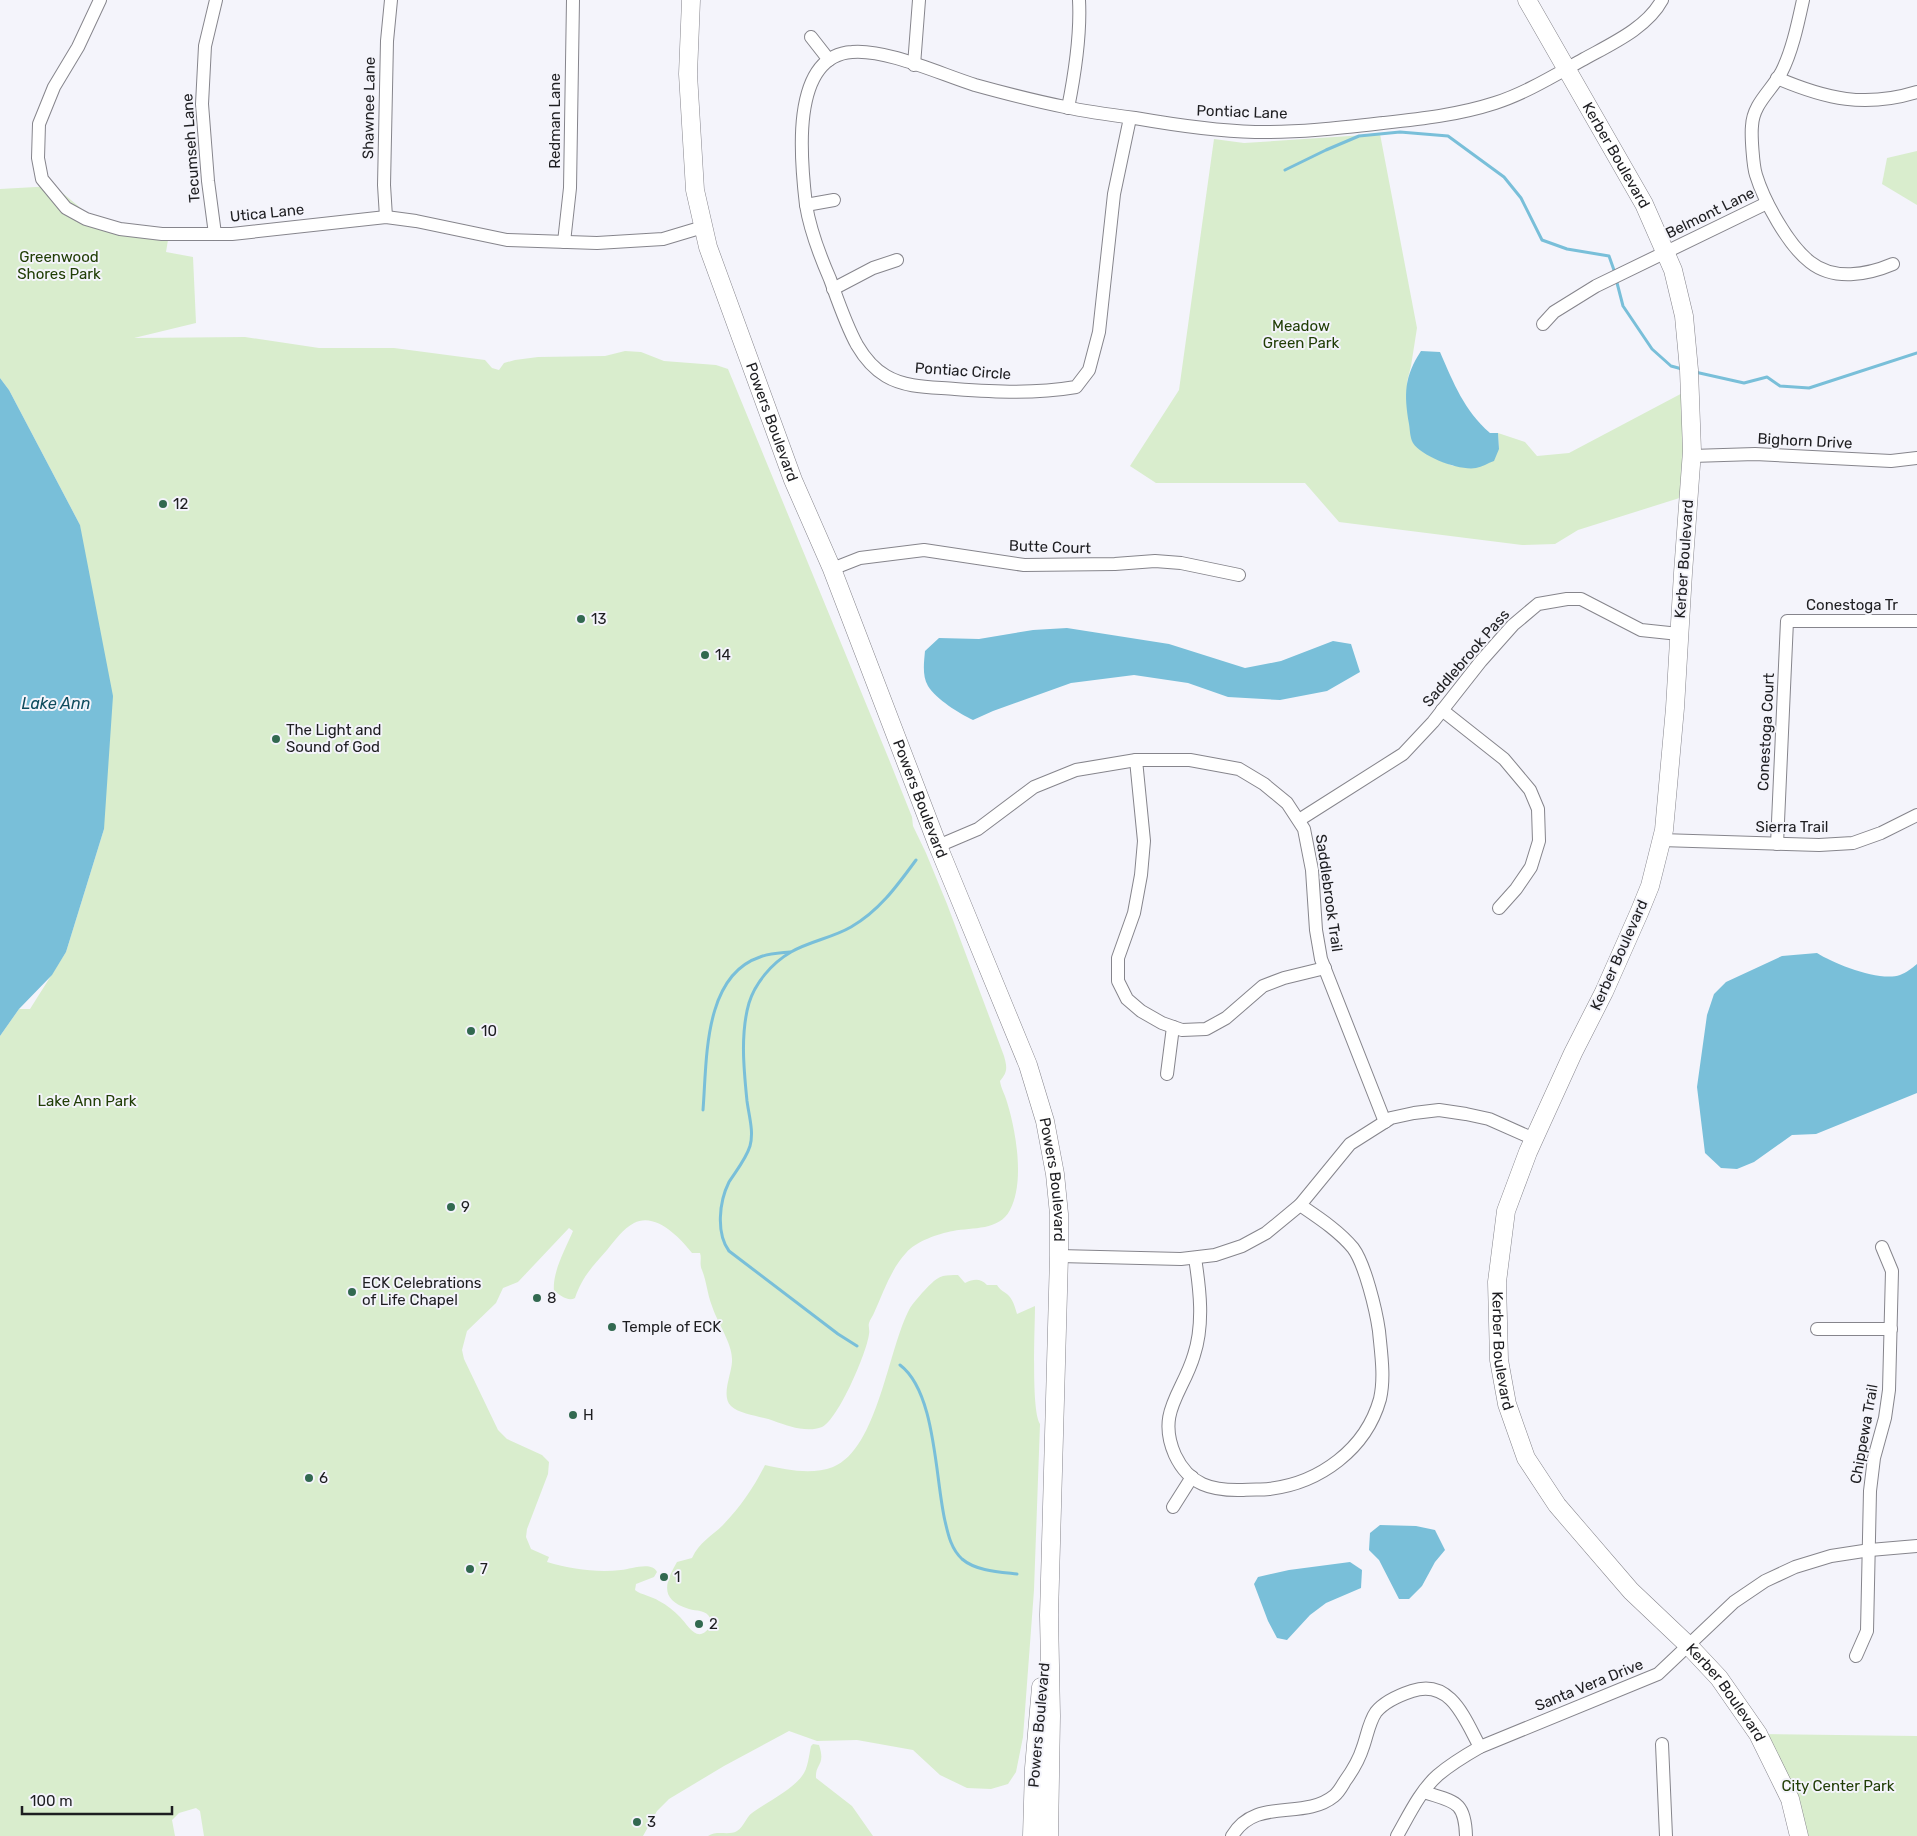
<svg xmlns="http://www.w3.org/2000/svg" width="1917" height="1836" font-family="Rubik,sans-serif">
  <style>
    .green { fill: #d9edcd }
    .water { fill: #79bfd9 }
    .lines { fill: none; stroke-linecap: round; stroke-linejoin: round }
    .stream { stroke: #79bfd9; stroke-width: 3 }
    .street-casing { stroke: #86858c; stroke-width: 14 }
    .secondary-casing { stroke: #86858c; stroke-width: 19 }
    .street { stroke: #fff; stroke-width: 12 }
    .secondary { stroke: #fff; stroke-width: 18 }
    .poi-dot { fill: #326950; stroke: #f4f4fb; stroke-width: 2 }
    .labels { text-anchor: middle; dominant-baseline: central; stroke-width: 4; stroke-linejoin: round; paint-order: stroke }
    .street-label { font-size: 15px; fill: #1e1e21; stroke: #f4f4fb }
    .park-label { font-size: 15px; fill: #213e06; stroke: #f4f4fb }
    .poi-label { font-size: 15px; fill: #1e1e21; stroke: #f4f4fb; text-anchor: start }
    .water-label { font-size: 16px; font-style: italic; fill: #0f4c5e; stroke: #f4f4fb }
  </style>
  <rect width="100%" height="100%" fill="#f4f4fb"/>
  <g class="green">
    <polygon points="1380,134 1417,328 1411,366 1407,382 1412,441 1423,452 1453,466 1499,449 1498,433 1525,442 1537,456 1569,453 1690,389 1689,495 1578,530 1555,544 1522,545 1339,522 1305,483 1156,483 1130,466 1179,390 1214,139 1244,143"/>
    <polygon points="1917,151 1917,205 1882,184 1887,158"/>
    <path d="M 54,186 L 100,224 L 168,240 L 166,252 L 193,257 L 196,323 L 134,338 L 245,337 L 319,348 L 394,348 L 485,360 L 492,368 L 499,370 L 504,363 L 515,360 L 538,357 L 605,356 L 625,351 L 641,352 L 664,361 L 716,365 L 728,369 L 888,757 L 912,817 L 913,826 L 926,853 L 947,904 L 1004,1056 C 1007,1067 1008,1072 1000,1081 C 1001,1089 1005,1094 1007,1102 C 1016,1131 1025,1182 1010,1210 C 999,1231 973,1227 953,1231 C 938,1234 916,1241 906,1253 C 891,1269 883,1293 874,1313 C 873,1316 870,1319 869,1323 C 868,1327 870,1330 869,1334 C 867,1352 838,1420 822,1427 C 807,1433 788,1426 774,1421 C 761,1416 741,1415 731,1406 C 720,1395 733,1372 732,1359 C 732,1343 717,1322 712,1306 C 707,1293 707,1283 702,1270 C 699,1263 702,1259 700,1253 L 692,1253 C 680,1238 656,1212 634,1223 C 623,1229 615,1240 607,1250 C 593,1266 582,1277 575,1298 C 568,1302 560,1295 554,1291 C 552,1272 566,1248 573,1231 L 569,1228 L 518,1282 L 503,1288 L 496,1303 L 467,1331 L 462,1350 L 464,1359 L 498,1430 L 507,1439 L 542,1455 L 549,1462 L 548,1474 L 527,1529 L 526,1537 L 531,1549 L 549,1557 L 547,1562 C 571,1569 597,1573 621,1570 C 631,1569 652,1561 657,1572 L 654,1577 L 636,1584 L 635,1590 C 641,1595 652,1596 659,1601 C 667,1605 674,1611 680,1617 C 688,1625 697,1644 709,1628 C 711,1626 712,1621 710,1618 C 707,1610 696,1611 689,1609 C 660,1600 664,1584 677,1562 L 692,1558 C 699,1542 712,1536 723,1525 C 741,1506 754,1487 765,1465 C 787,1470 812,1475 833,1467 C 878,1449 888,1348 910,1308 C 913,1303 918,1298 922,1293 C 928,1287 934,1279 943,1276 C 947,1275 953,1275 958,1275 L 965,1283 C 974,1279 980,1278 987,1285 L 997,1285 C 1000,1290 1003,1291 1007,1294 C 1013,1299 1015,1307 1017,1314 L 1035,1306 C 1035,1328 1031,1410 1040,1424 L 1034,1590 L 1023,1737 L 1016,1772 L 1008,1784 L 991,1789 L 967,1788 L 940,1775 L 913,1750 L 857,1740 L 817,1741 L 789,1731 L 724,1766 L 669,1799 L 657,1811 L 643,1836 L 204,1836 L 200,1811 L 196,1808 L 179,1813 L 172,1820 L 175,1836 L 0,1836 L 0,1036 L 19,1009 L 30,1009 L 66,952 L 104,829 L 80,525 L 9,390 L 0,378 L 0,189 Z"/>
    <polygon points="1758,1734 1917,1736 1917,1836 1798,1836"/>
    <path d="M 813,1744 L 819,1745 C 826,1766 815,1763 816,1778 L 852,1806 L 873,1836 L 708,1836 C 717,1830 729,1836 737,1831 C 744,1827 746,1817 752,1813 C 767,1802 792,1790 802,1776 C 808,1769 809,1755 811,1746 Z"/>
  </g>
  <g class="water">
    <path d="M 1421,351 L 1440,352 C 1454,384 1464,410 1490,433 L 1498,433 L 1499,449 L 1494,461 C 1488,463 1482,467 1476,468 C 1460,471 1422,457 1413,443 C 1410,438 1410,430 1409,424 C 1404,394 1404,377 1421,351 Z"/>
    <polygon points="0,378 9,390 80,525 113,696 104,829 66,952 52,975 19,1009 0,1036"/>
    <path d="M 1067,628 L 1169,644 L 1245,668 L 1281,661 L 1333,641 L 1351,644 L 1360,672 L 1327,691 L 1280,700 L 1228,697 L 1188,683 L 1134,675 L 1071,683 L 993,711 L 973,720 C 960,714 936,699 928,686 C 922,676 924,662 925,651 L 939,638 L 979,639 L 1033,630 Z"/>
    <path d="M 1817,953 C 1834,964 1880,982 1900,975 C 1906,973 1912,968 1917,964 L 1917,1093 L 1816,1134 L 1792,1135 L 1754,1162 L 1737,1169 L 1721,1168 L 1705,1153 L 1697,1087 L 1707,1015 L 1714,994 L 1726,982 L 1782,956 Z"/>
    <polygon points="1380,1525 1416,1526 1435,1530 1445,1550 1435,1562 1422,1586 1409,1599 1399,1599 1379,1560 1369,1550 1370,1533"/>
    <polygon points="1350,1562 1362,1570 1361,1588 1326,1603 1310,1615 1287,1640 1277,1638 1268,1621 1254,1584 1258,1577 1289,1570"/>
  </g>
  <g class="lines">
    <g class="stream">
      <polyline points="1285,170 1326,150 1359,136 1400,132 1448,136 1504,177 1521,198 1542,240 1567,249 1609,256 1615,273"/>
      <polyline points="1616,279 1623,306 1652,349 1671,366 1682,369"/>
      <polyline points="1695,372 1744,383 1767,377 1780,386 1809,388 1917,353"/>
      <path d="M 703,1110 C 707,1061 703,976 760,957 C 770,953 780,953 790,952"/>
      <path d="M 857,1346 L 838,1334 L 729,1251 C 716,1233 719,1202 729,1182 C 736,1171 746,1159 750,1146 C 754,1132 749,1116 747,1101 C 744,1071 740,1034 749,1003 C 755,983 772,963 791,952 C 810,941 832,938 851,927 C 879,911 897,886 916,860"/>
      <path d="M 900,1365 C 936,1392 935,1478 945,1521 C 948,1534 951,1549 962,1559 C 976,1571 999,1572 1017,1574"/>
    </g>
    <g class="street-casing">
      <g id="street">
        <polyline points="100,0 78,47 54,87 39,124 38,158 42,179 66,208 86,219 120,229 162,234 232,234 386,217 416,221 507,240 597,243 663,239 703,227"/>
        <path d="M 1803,0 C 1798,23 1792,52 1781,73 C 1771,91 1753,104 1752,126 C 1751,135 1753,166 1756,175 C 1764,201 1788,245 1810,262 C 1834,281 1867,275 1893,264"/>
        <polyline points="811,37 829,60"/>
        <polyline points="914,65 919,0"/>
        <path d="M 1777,78 C 1826,99 1865,108 1917,92"/>
        <path d="M 1068,108 C 1075,73 1081,36 1079,0"/>
        <path d="M 1130,118 L 1114,194 L 1099,332 L 1089,370 L 1076,387 C 1035,394 996,392 955,389 C 932,387 906,388 886,376 C 874,369 864,357 857,345 C 846,325 838,301 830,279 C 820,256 810,230 806,205 C 801,163 789,56 852,52 C 887,49 940,74 975,85 C 1004,93 1035,101 1065,107 C 1088,112 1111,115 1135,118 C 1175,125 1215,131 1255,132 C 1298,133 1340,128 1383,123 C 1420,119 1458,115 1495,103 C 1526,93 1555,75 1584,59 C 1611,44 1647,28 1662,0"/>
        <polyline points="806,205 834,200"/>
        <polyline points="386,217 384,185 387,41 391,0"/>
        <polyline points="215,234 208,181 202,104 205,46 216,0"/>
        <polyline points="564,242 570,188 573,0"/>
        <polyline points="833,289 873,268 897,260"/>
        <polyline points="1543,324 1554,312 1596,286 1767,203"/>
        <polyline points="1692,456 1755,454 1891,461 1917,458"/>
        <polyline points="832,569 860,558 924,550 1024,565 1115,564 1155,561 1181,563 1239,575"/>
        <polyline points="1442,710 1504,759 1530,790 1538,809 1539,841 1531,867 1516,889 1499,908"/>
        <polyline points="1136,760 1144,841 1141,875 1134,913 1118,958 1118,981 1127,999 1141,1011 1162,1023 1182,1030 1206,1029 1226,1018 1263,986 1284,978 1325,968"/>
        <polyline points="1299,820 1403,754 1433,722 1481,661 1513,625 1538,604 1567,599 1581,599 1641,630 1679,634"/>
        <polyline points="1661,840 1819,845 1853,843 1881,833 1917,815"/>
        <polyline points="1777,844 1787,621 1917,621"/>
        <polyline points="938,846 978,829 1034,787 1076,770 1136,760 1190,760 1239,769 1264,784 1287,803 1304,829 1312,870 1316,930 1321,959 1385,1122"/>
        <polyline points="1167,1074 1173,1027"/>
        <polyline points="1059,1256 1181,1259 1215,1255 1242,1246 1266,1233 1300,1205 1350,1144 1391,1118 1414,1113 1439,1110 1466,1114 1489,1119 1534,1139"/>
        <path d="M 1195,1258 C 1200,1290 1204,1324 1194,1355 C 1183,1393 1156,1412 1175,1455 C 1189,1485 1212,1491 1243,1490 C 1252,1489 1261,1490 1269,1489 C 1320,1483 1366,1449 1380,1399 C 1385,1377 1381,1353 1379,1331 C 1376,1310 1365,1264 1353,1248 C 1339,1231 1319,1218 1300,1205"/>
        <polyline points="1817,1329 1891,1329"/>
        <polyline points="1173,1507 1192,1477"/>
        <polyline points="1856,1656 1867,1631 1870,1491 1874,1458 1885,1418 1889,1390 1892,1271 1882,1247"/>
        <polyline points="1662,1744 1666,1836"/>
        <path d="M 1424,1792 C 1454,1802 1465,1800 1466,1836"/>
        <path d="M 1232,1836 C 1256,1796 1303,1821 1334,1796 C 1339,1792 1342,1786 1345,1781 C 1353,1770 1359,1760 1363,1747 C 1367,1736 1369,1722 1376,1712 C 1385,1701 1400,1695 1412,1691 C 1451,1678 1465,1720 1480,1747"/>
        <path d="M 1397,1836 C 1409,1815 1420,1791 1438,1775 C 1451,1764 1466,1755 1480,1747 L 1658,1674 L 1734,1602 L 1765,1581 L 1795,1567 L 1831,1556 L 1870,1550 L 1917,1546"/>
      </g>
    </g>
    <g class="secondary-casing">
      <g id="secondary">
        <path id="s1" d="M 691,0 L 688,74 L 695,190 L 708,247 L 793,480 L 832,569 L 938,846 L 1028,1065 L 1045,1121 L 1055,1174 L 1059,1214 L 1059,1256 L 1049,1615 L 1051,1716 L 1049,1836"/>
        <path id="s2" d="M 1527,0 L 1644,204 L 1673,270 L 1684,316 L 1689,370 L 1692,451 L 1683,573 L 1675,708 L 1664,830 L 1650,886 L 1639,913 L 1604,992 L 1573,1053 L 1528,1152 L 1506,1211 L 1497,1282 L 1499,1360 L 1507,1404 L 1526,1458 L 1557,1505 L 1631,1591 L 1689,1646 L 1719,1678 L 1758,1734 L 1790,1799 L 1799,1836"/>
        <polyline points="1032,1836 1034,1768 1041,1687"/>
      </g>
    </g>
    <use href="#street" class="street"/>
    <use href="#secondary" class="secondary"/>
  </g>
  <g class="poi-dot">
    <circle cx="163" cy="504" r="5"/>
    <circle cx="581" cy="619" r="5"/>
    <circle cx="705" cy="655" r="5"/>
    <circle cx="276" cy="739" r="5"/>
    <circle cx="471" cy="1031" r="5"/>
    <circle cx="451" cy="1207" r="5"/>
    <circle cx="352" cy="1292" r="5"/>
    <circle cx="537" cy="1298" r="5"/>
    <circle cx="612" cy="1327" r="5"/>
    <circle cx="573" cy="1415" r="5"/>
    <circle cx="309" cy="1478" r="5"/>
    <circle cx="470" cy="1569" r="5"/>
    <circle cx="664" cy="1577" r="5"/>
    <circle cx="699" cy="1624" r="5"/>
    <circle cx="637" cy="1822" r="5"/>
  </g>
  <g class="labels">
    <g class="street-label">
      <text transform="translate(369 108) rotate(-89)">Shawnee Lane</text>
      <text transform="translate(1242 112) rotate(2)">Pontiac Lane</text>
      <text transform="translate(555 121) rotate(-90)">Redman Lane</text>
      <text transform="translate(191 148) rotate(-94)">Tecumseh Lane</text>
      <text stroke="none"><textPath href="#s2" startOffset="179">Kerber Boulevard</textPath></text>
      <text transform="translate(267 213) rotate(-6)">Utica Lane</text>
      <text transform="translate(1710 213) rotate(-26)">Belmont Lane</text>
      <text transform="translate(963 371) rotate(4)">Pontiac Circle</text>
      <text stroke="none"><textPath href="#s1" startOffset="435">Powers Boulevard</textPath></text>
      <text transform="translate(1805 441) rotate(3)">Bighorn Drive</text>
      <text transform="translate(1050 547) rotate(2)">Butte Court</text>
      <text transform="translate(1684 559) rotate(-86)">Kerber Boulevard</text>
      <text x="1852" y="605">Conestoga Tr</text>
      <text transform="translate(1466 658) rotate(-49)">Saddlebrook Pass</text>
      <text transform="translate(1766 732) rotate(-87)">Conestoga Court</text>
      <text stroke="none"><textPath href="#s1" startOffset="840">Powers Boulevard</textPath></text>
      <text x="1792" y="827">Sierra Trail</text>
      <text transform="translate(1329 893) rotate(82)">Saddlebrook Trail</text>
      <text transform="translate(1619 955) rotate(-66)">Kerber Boulevard</text>
      <text stroke="none"><textPath href="#s1" startOffset="1245">Powers Boulevard</textPath></text>
      <text stroke="none"><textPath href="#s2" startOffset="1424">Kerber Boulevard</textPath></text>
      <text transform="translate(1864 1434) rotate(-80)">Chippewa Trail</text>
      <text transform="translate(1589 1685) rotate(-22)">Santa Vera Drive</text>
      <text stroke="none"><textPath href="#s2" startOffset="1844">Kerber Boulevard</textPath></text>
      <text transform="translate(1039 1725) rotate(-85)">Powers Boulevard</text>
    </g>
    <g class="park-label">
      <text x="59" y="257">Greenwood<tspan x="59" dy="17">Shores Park</tspan></text>
      <text x="1301" y="326">Meadow<tspan x="1301" dy="17">Green Park</tspan></text>
      <text x="87" y="1101">Lake Ann Park</text>
      <text x="1838" y="1786">City Center Park</text>
    </g>
    <g class="poi-label">
      <text x="173" y="504">12</text>
      <text x="591" y="619">13</text>
      <text x="715" y="655">14</text>
      <text x="286" y="730">The Light and<tspan x="286" dy="17">Sound of God</tspan></text>
      <text x="481" y="1031">10</text>
      <text x="461" y="1207">9</text>
      <text x="362" y="1283">ECK Celebrations<tspan x="362" dy="17">of Life Chapel</tspan></text>
      <text x="547" y="1298">8</text>
      <text x="622" y="1327">Temple of ECK</text>
      <text x="583" y="1415">H</text>
      <text x="319" y="1478">6</text>
      <text x="480" y="1569">7</text>
      <text x="674" y="1577">1</text>
      <text x="709" y="1624">2</text>
      <text x="647" y="1822">3</text>
    </g>
    <g class="water-label">
      <text x="56" y="703">Lake Ann</text>
    </g>
  </g>
  <path d="M22 1806v8h150v-8" fill="none" stroke="#1e1e21" stroke-width="2.5"/>
  <text x="30" y="1806" font-size="15" fill="#1e1e21" stroke="#f4f4fb" stroke-width="4" paint-order="stroke">100 m</text>
</svg>
